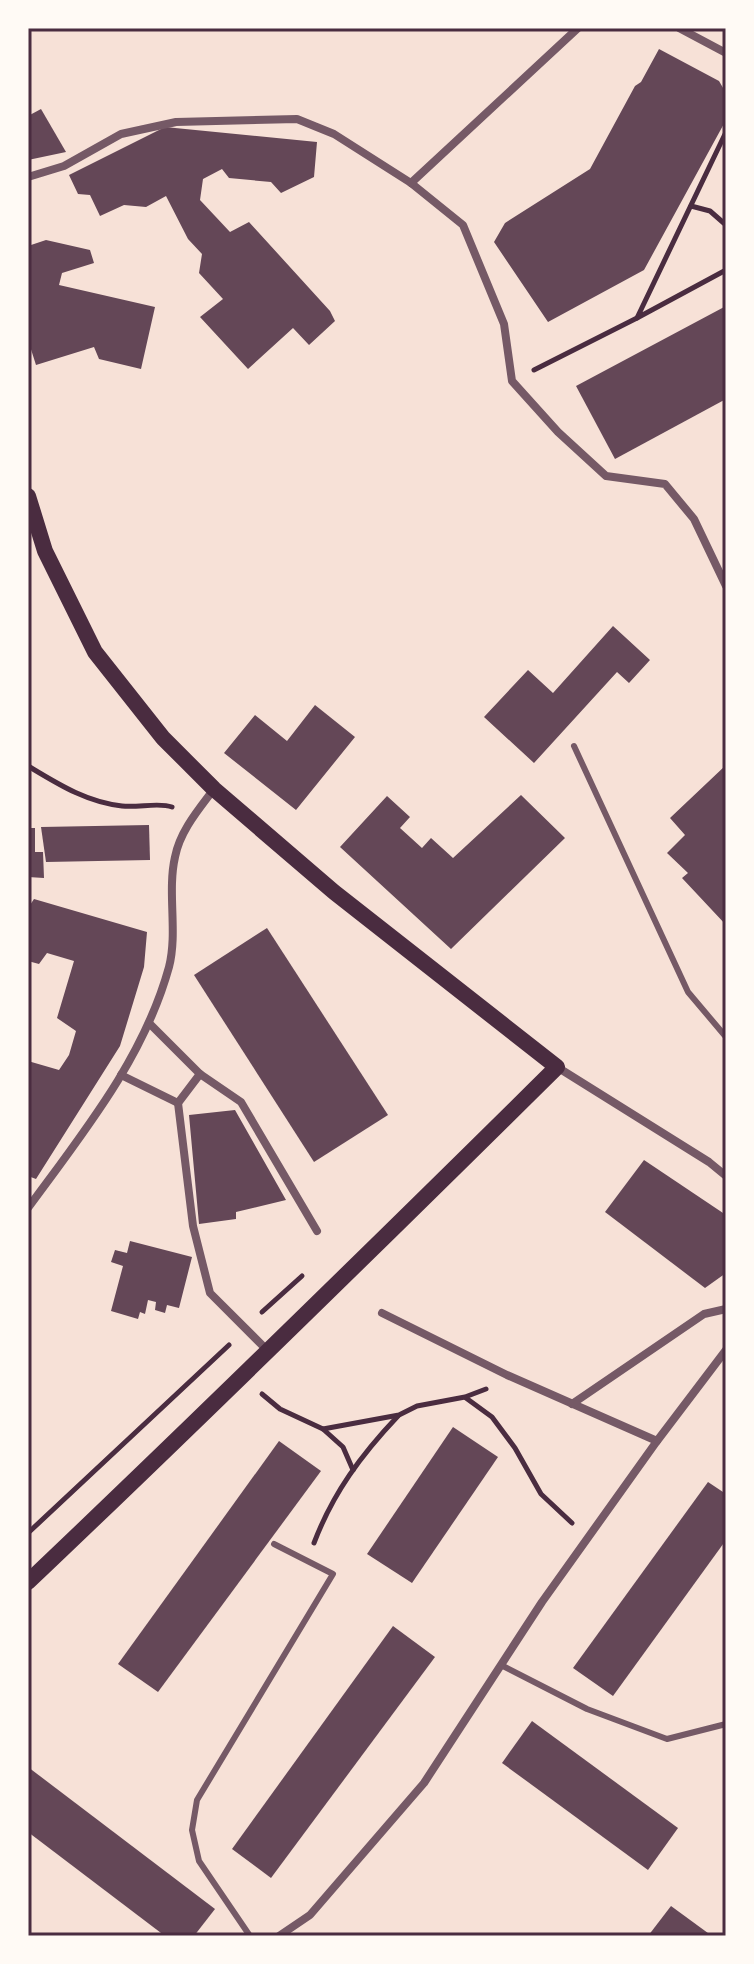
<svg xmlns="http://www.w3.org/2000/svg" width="754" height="1964" font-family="Lato,sans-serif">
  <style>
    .building { fill: #644757 }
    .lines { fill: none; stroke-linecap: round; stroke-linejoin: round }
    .path { stroke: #4a2c40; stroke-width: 5 }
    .service { stroke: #755966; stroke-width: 6 }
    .minor { stroke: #755966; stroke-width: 8 }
    .secondary { stroke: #4a2c40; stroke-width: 16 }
    .neatline { fill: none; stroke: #4a2c40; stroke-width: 3 }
  </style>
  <rect width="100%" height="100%" fill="#f7e1d7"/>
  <g class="building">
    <polygon points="659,49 719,81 726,93 726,120 644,270 548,322 494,242 505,223 590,169 635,86 641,82"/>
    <polygon points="41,109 66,152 28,160 28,116"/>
    <polygon points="165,127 317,142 314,177 281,193 271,182 229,178 222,169 203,179 200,200 230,232 249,222 330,311 335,321 309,345 293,328 248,369 200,317 223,299 199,273 202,254 188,239 166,196 146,207 124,205 100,216 90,195 78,194 69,175"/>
    <polygon points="46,240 90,250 94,263 62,273 59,285 155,307 141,369 99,359 94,347 36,365 28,340 28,246"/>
    <polygon points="726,306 726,399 615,459 576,386"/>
    <polygon points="613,626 650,660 629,683 617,672 534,763 484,717 528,670 553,693"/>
    <polygon points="315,705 355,737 296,810 224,753 255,715 287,741"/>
    <polygon points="726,765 726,925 682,878 688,873 667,853 685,835 670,818"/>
    <polygon points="521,795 565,838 451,949 340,847 387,796 410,817 400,828 422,848 431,838 453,858"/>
    <polygon points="149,825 150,860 46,862 41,827"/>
    <polygon points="28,828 35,828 35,852 43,852 44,878 28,877"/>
    <polygon points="34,899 147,932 144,967 120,1046 36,1179 28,1176 28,1061 59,1070 69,1055 76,1031 57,1018 74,961 47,953 39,964 28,961 28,908"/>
    <polygon points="267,928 388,1115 314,1162 194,975"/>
    <polygon points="235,1110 286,1200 236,1212 236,1219 199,1224 189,1115"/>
    <polygon points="644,1160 726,1215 726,1273 705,1288 605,1212"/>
    <polygon points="130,1241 192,1257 179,1308 167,1305 165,1313 155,1310 156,1302 148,1300 145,1314 140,1312 138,1319 111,1311 123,1266 111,1262 115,1250 127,1253"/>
    <polygon points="453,1427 498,1457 412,1583 367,1554"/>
    <polygon points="279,1441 321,1471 158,1692 118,1664"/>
    <polygon points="708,1482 726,1494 726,1540 613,1696 573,1668"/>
    <polygon points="393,1626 435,1657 271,1878 232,1849"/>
    <polygon points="532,1721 678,1828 648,1870 502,1763"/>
    <polygon points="28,1767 215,1909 194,1936 165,1936 28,1832"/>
    <polygon points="671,1906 712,1936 648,1936"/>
  </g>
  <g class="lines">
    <g class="path">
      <polyline points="726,132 637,318 726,270"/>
      <polyline points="691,206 710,211 726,225"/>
      <polyline points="534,370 637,318"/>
      <path d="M 28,766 C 58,784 86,802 122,806 C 138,808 159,802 172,807"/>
      <polyline points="262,1312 302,1276"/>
      <polyline points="262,1394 280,1409 323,1429 343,1447 353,1470"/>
      <polyline points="466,1398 492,1417 515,1448 541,1494 572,1523"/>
      <polyline points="323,1429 399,1415 417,1406 465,1397 486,1389"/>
      <polyline points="28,1533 229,1345"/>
      <path d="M 314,1543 C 333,1493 361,1455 398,1416"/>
    </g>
    <g class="service">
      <polyline points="574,746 688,992 726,1037"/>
      <polyline points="501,1665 587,1709 667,1739 726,1724"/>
      <polyline points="250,1936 199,1861 192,1830 197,1800 333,1574 274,1544"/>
    </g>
    <g class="minor">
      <polyline points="679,28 726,53"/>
      <polyline points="28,177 64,166 121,134 176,122 297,119 334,134 411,183 463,225 504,324 512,381 558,432 606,476 665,484 694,519 726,586"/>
      <polyline points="411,183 578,28"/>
      <polyline points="149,1023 200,1074 241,1102 317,1231"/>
      <polyline points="557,1067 709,1162 726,1176"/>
      <polyline points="121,1075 178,1103 200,1074"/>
      <polyline points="178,1103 193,1226 210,1293 269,1352"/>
      <path d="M 28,1208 C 83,1133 144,1058 169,967 C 178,932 167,892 175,857 C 180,831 199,809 214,789"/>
      <polyline points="382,1313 507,1375 657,1441"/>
      <polyline points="572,1404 704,1314 726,1309"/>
      <polyline points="279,1936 310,1915 424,1783 542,1602 657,1441 726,1350"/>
    </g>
    <path class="secondary" d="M 28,496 L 45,551 L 95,652 L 163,738 L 214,789 L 334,892 L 557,1067 C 382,1240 207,1412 28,1582"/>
  </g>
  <rect width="754" height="1964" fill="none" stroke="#fffaf5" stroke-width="60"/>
  <rect x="30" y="30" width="694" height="1904" class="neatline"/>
</svg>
